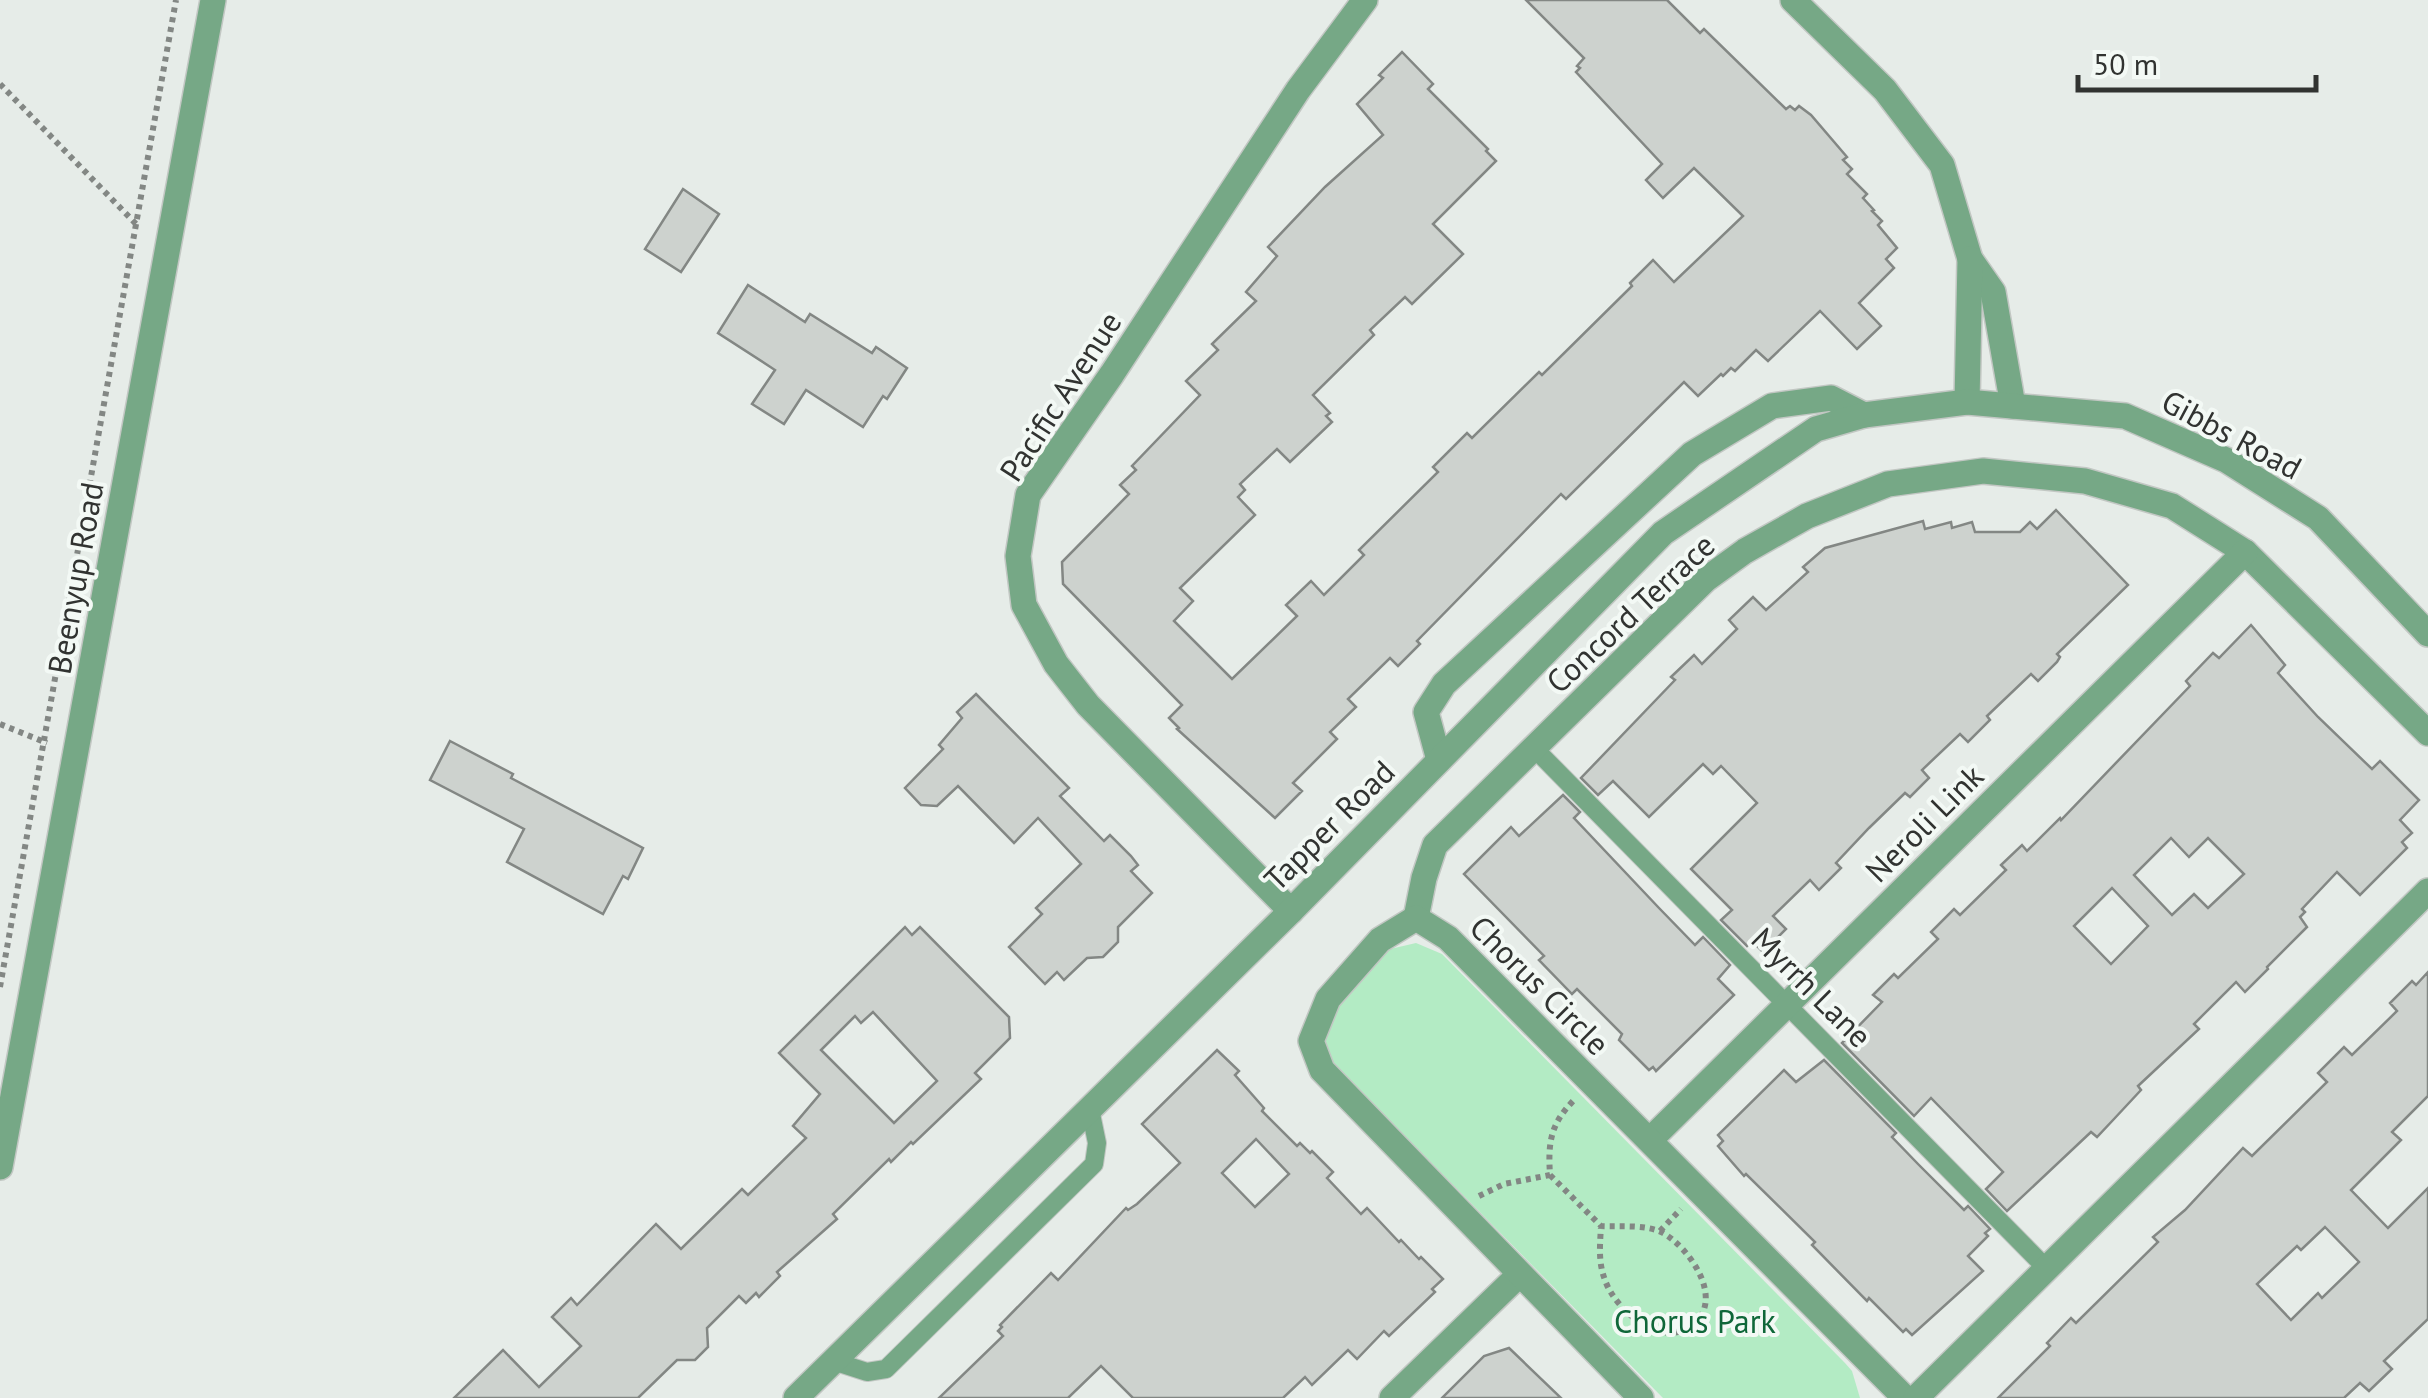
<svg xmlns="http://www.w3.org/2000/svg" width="2428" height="1398" font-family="'PT Sans',sans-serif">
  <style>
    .green { fill: #b3ebc4 }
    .building { fill: #cdd2ce; stroke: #838784; stroke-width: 2.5; fill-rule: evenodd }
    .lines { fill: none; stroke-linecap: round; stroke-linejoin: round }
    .service-casing { stroke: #c2c7c3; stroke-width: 20 }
    .minor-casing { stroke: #c2c7c3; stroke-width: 28 }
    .tertiary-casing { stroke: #c2c7c3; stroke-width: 28 }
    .path { stroke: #838784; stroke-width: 6; stroke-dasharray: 5 5; stroke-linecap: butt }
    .service { stroke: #76a886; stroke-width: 18 }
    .minor { stroke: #76a886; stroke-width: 25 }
    .tertiary { stroke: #76a886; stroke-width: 25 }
    .labels { text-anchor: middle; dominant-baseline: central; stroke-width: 8; stroke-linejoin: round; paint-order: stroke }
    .street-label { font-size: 32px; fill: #313331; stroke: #f3f9f5 }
    .park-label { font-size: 32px; fill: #0f6739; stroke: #f3f9f5 }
  </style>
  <rect width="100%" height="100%" fill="#e6ece8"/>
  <polygon class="green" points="1416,943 1442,954 1845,1363 1852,1371 1860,1398 1663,1398 1329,1059 1324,1046 1325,1016 1386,950"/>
  <g class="building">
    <polygon points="1526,0 1667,0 1700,33 1704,29 1786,109 1790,106 1795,110 1799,106 1811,115 1847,157 1843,160 1852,169 1847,174 1867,194 1863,198 1874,210 1872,211 1882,221 1878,225 1897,248 1886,259 1894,268 1859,303 1881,326 1857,349 1820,311 1768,361 1756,350 1735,371 1731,368 1723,376 1721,374 1698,396 1684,382 1566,499 1561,494 1417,641 1420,644 1398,666 1390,658 1348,699 1356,707 1330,732 1337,739 1293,783 1302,791 1275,818 1177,729 1179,728 1169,718 1182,705 1063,584 1062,562 1129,494 1120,485 1136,470 1132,466 1200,395 1186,381 1218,350 1212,344 1256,301 1246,292 1277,256 1268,247 1325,187 1383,135 1357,104 1383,78 1379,75 1402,52 1433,84 1428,89 1488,149 1486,151 1496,161 1433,224 1463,254 1412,304 1405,297 1370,330 1374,335 1313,395 1330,413 1326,416 1332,422 1290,462 1277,449 1240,484 1245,490 1238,497 1255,515 1180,588 1193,601 1174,621 1232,679 1297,616 1286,605 1311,581 1324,595 1364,555 1359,550 1438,472 1433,467 1467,433 1472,438 1539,372 1542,375 1632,286 1630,283 1653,260 1674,282 1743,216 1694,168 1663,198 1646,180 1662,164 1576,72 1580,68 1577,66 1584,58"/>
    <polygon points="683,189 719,214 681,272 645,249"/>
    <polygon points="748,285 805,322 810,314 872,353 876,347 907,368 887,399 883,396 863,427 806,390 784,424 752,404 775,370 718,333"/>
    <polygon points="2056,510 2128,585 2057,654 2060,657 2057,662 2038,681 2031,674 1987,716 1990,720 1968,742 1960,734 1922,770 1929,778 1910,797 1905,793 1869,828 1836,863 1841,868 1819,890 1810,880 1773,916 1786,929 1763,952 1752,941 1747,946 1721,920 1732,910 1691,869 1757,803 1721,766 1713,774 1703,764 1649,817 1613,781 1598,795 1581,778 1675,680 1671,677 1694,655 1702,664 1737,629 1729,620 1753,597 1766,610 1808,572 1803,567 1825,548 1923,521 1925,529 1951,522 1952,528 1972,522 1975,532 2020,532 2030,522 2037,529"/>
    <path d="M 2251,625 L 2285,665 L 2278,673 L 2318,717 L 2372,769 L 2380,761 L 2419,800 L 2400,820 L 2412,833 L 2402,842 L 2407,848 L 2360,895 L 2337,872 L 2302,909 L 2305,912 L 2300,917 L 2307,927 L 2267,967 L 2268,969 L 2245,992 L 2236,982 L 2194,1024 L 2199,1029 L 2138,1086 L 2141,1090 L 2114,1119 L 2097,1137 L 2091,1132 L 2007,1211 L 1986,1189 L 2003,1172 L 1931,1098 L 1914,1116 L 1842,1043 L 1882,1002 L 1873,995 L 1894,974 L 1898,978 L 1938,939 L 1931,932 L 1954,909 L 1960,915 L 2006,870 L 2001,865 L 2022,845 L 2027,851 L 2060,818 L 2061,820 L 2190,686 L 2186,681 L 2213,653 L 2219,658 ZM 2171,838 L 2189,857 L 2208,838 L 2244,874 L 2208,908 L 2194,894 L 2172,915 L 2134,875 ZM 2112,888 L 2148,926 L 2111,964 L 2074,926 Z"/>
    <polygon points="976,694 1069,788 1060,796 1104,841 1110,835 1131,856 1138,865 1131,871 1152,893 1118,927 1118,942 1103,957 1087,958 1064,980 1057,972 1045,984 1009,947 1042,914 1036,908 1081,864 1038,818 1014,843 958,786 937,806 921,805 905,788 943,749 939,745 962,718 957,712"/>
    <polygon points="450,741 513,774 511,778 643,848 628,879 623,876 603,914 507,862 524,829 430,780"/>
    <polygon points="1563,795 1580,812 1574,818 1659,908 1695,945 1703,937 1730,965 1718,979 1734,995 1656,1071 1653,1067 1649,1070 1619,1040 1622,1034 1577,989 1572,994 1539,960 1544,956 1464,874 1511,827 1519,836"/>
    <path d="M 905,927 L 912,935 L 920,927 L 1009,1017 L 1010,1038 L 975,1073 L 981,1079 L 913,1144 L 911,1142 L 891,1162 L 889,1159 L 833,1214 L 837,1219 L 777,1272 L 780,1276 L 759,1297 L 756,1293 L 746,1303 L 739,1296 L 707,1328 L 708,1347 L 695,1360 L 677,1360 L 638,1398 L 454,1398 L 503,1350 L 539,1387 L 581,1346 L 552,1317 L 571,1298 L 577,1305 L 656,1224 L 681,1249 L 742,1189 L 748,1195 L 806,1138 L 793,1126 L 820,1094 L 779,1053 ZM 873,1012 L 937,1081 L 894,1123 L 821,1050 L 855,1016 L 861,1023 Z"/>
    <path d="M 2428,972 L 2428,1096 L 2392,1132 L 2401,1140 L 2351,1190 L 2388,1228 L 2428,1188 L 2428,1319 L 2384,1361 L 2392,1369 L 2369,1391 L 2360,1383 L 2344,1398 L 1998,1398 L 2050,1346 L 2047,1343 L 2071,1318 L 2076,1323 L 2158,1242 L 2153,1237 L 2185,1210 L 2243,1148 L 2252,1156 L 2327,1082 L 2318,1073 L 2344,1047 L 2352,1055 L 2397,1011 L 2390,1003 L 2412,981 L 2416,985 ZM 2325,1227 L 2359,1262 L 2322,1298 L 2318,1293 L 2291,1320 L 2257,1284 L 2297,1246 L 2301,1250 Z"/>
    <path d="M 1217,1050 L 1239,1071 L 1235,1075 L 1264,1108 L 1262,1111 L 1297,1146 L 1300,1143 L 1310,1153 L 1312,1151 L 1333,1172 L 1327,1178 L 1361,1214 L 1367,1208 L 1399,1242 L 1401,1240 L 1419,1259 L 1421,1257 L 1443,1279 L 1432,1289 L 1435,1292 L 1389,1336 L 1384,1331 L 1357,1359 L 1348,1350 L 1312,1385 L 1305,1377 L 1283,1398 L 1133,1398 L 1101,1366 L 1068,1398 L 939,1398 L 1003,1336 L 998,1331 L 1002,1327 L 1000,1325 L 1051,1273 L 1058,1280 L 1126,1208 L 1128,1210 L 1137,1204 L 1180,1163 L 1142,1124 ZM 1256,1139 L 1289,1174 L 1255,1207 L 1222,1173 Z"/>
    <polygon points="1824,1060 1896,1133 1892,1137 1918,1164 1964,1210 1968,1206 1990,1229 1985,1233 1988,1236 1968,1256 1983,1271 1912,1335 1906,1329 1903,1332 1869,1298 1867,1301 1812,1245 1815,1242 1746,1174 1744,1176 1718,1146 1723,1141 1718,1135 1784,1070 1796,1082"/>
    <polygon points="1509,1348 1561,1398 1442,1398 1484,1356"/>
  </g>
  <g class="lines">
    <g class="service-casing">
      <g id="service">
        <polyline points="1534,748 2047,1269"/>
        <polyline points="833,1361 867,1372 886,1369 1094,1164 1097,1143 1090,1109"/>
      </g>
    </g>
    <g class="minor-casing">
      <g id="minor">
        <polyline points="1439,760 1426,712 1444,684 1692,454 1772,406 1831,398 1864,415"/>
        <polyline points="1291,911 1088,705 1056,664 1024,605 1018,556 1028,495 1112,374 1298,90 1365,0"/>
        <polyline points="1416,918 1424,878 1435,845 1705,580 1745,551 1807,516 1888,484 1983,471 2085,481 2172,506 2245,552 2428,733"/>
        <polyline points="1650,1140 2245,552"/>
        <polyline points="1392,1398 1519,1275"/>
        <polyline points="1641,1398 1322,1070 1311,1041 1328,999 1380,940 1416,918 1448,938 1905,1398"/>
        <polyline points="1916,1398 2428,891"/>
      </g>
    </g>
    <g class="tertiary-casing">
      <g id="tertiary">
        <polyline points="1793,0 1885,90 1942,165 1970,259 1993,292 2013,406"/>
        <polyline points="1967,402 1970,259"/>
        <polyline points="0,1167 213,0"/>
        <polyline points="796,1398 1291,911 1663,533 1816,429 1864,415 1967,402 2125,416 2226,460 2318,518 2428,634"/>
      </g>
    </g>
    <g class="path">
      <polyline points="0,84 136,224"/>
      <polyline points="0,724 47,743"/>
      <polyline points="0,987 176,0"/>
      <path d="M 1550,1175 L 1601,1226 C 1600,1245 1598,1262 1605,1280 C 1615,1310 1664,1352 1695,1323 C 1724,1296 1688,1247 1663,1233 C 1647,1224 1619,1227 1601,1226"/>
      <path d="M 1479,1196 L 1504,1184 L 1550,1175 C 1548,1143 1550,1125 1573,1101"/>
      <polyline points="1660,1231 1681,1209"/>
    </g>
    <use href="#service" class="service"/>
    <use href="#minor" class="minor"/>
    <use href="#tertiary" class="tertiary"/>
  </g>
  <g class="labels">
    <g class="street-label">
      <text transform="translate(1060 396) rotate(-57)">Pacific Avenue</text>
      <text transform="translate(2232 434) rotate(28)">Gibbs Road</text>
      <text transform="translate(75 578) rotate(-80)">Beenyup Road</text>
      <text transform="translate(1630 613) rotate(-43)">Concord Terrace</text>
      <text transform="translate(1924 823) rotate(-45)">Neroli Link</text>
      <text transform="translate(1329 825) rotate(-45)">Tapper Road</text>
      <text transform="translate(1540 985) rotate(45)">Chorus Circle</text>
      <text transform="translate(1812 987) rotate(45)">Myrrh Lane</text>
    </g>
    <g class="park-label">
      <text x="1695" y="1321">Chorus Park</text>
    </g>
  </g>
  <path d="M2078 75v15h238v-15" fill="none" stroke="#313331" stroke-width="5"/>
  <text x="2093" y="75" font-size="30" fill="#313331" stroke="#f3f9f5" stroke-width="8" paint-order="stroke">50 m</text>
</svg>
